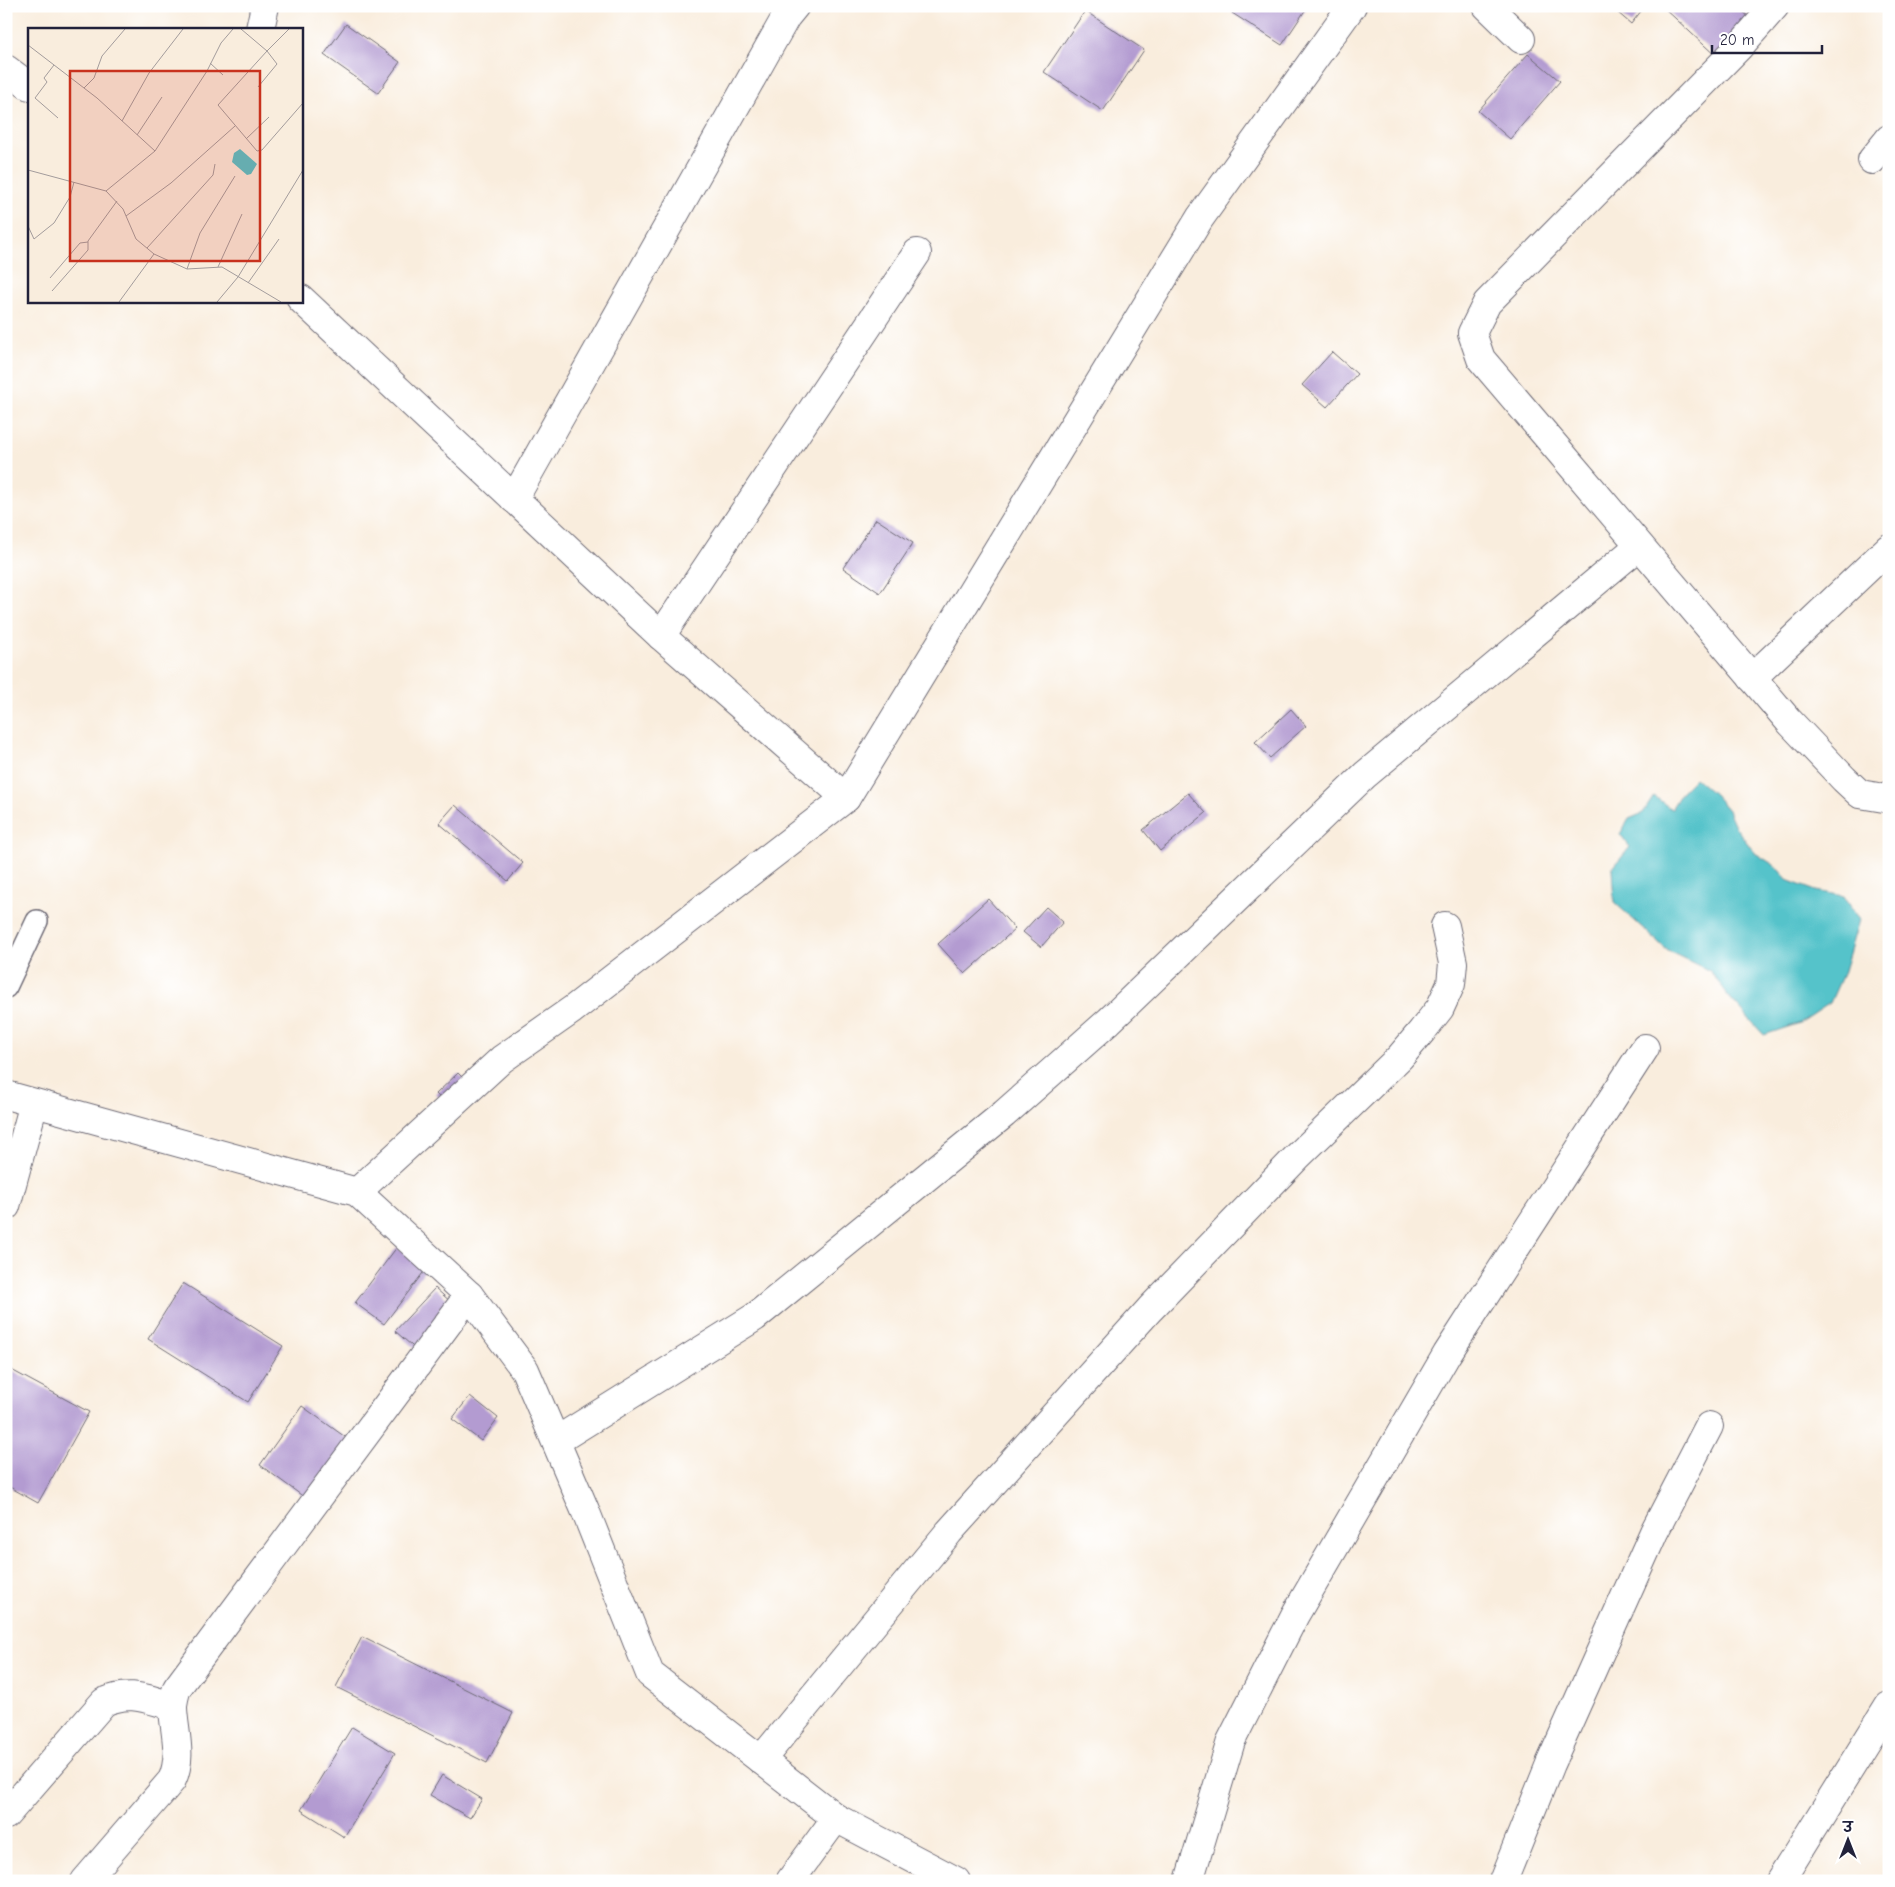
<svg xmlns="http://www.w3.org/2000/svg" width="1895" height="1887" font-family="'Comic Neue','Playpen Sans Deva',sans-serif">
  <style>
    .water { fill: #55c3ca; stroke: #3c7282 }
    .building { fill: #b39bd1 }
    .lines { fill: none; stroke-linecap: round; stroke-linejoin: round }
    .lane-casing { stroke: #6d6974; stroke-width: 24 }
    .street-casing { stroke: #6d6974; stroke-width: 30 }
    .lane { stroke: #fff; stroke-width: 21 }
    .street { stroke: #fff; stroke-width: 28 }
    .inset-road { fill: none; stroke: #a39c9c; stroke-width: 1 }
    .view { fill: #c8321e; fill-opacity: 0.15; stroke: #c8321e; stroke-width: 2.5 }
    .inset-edge { fill: none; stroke: #22223b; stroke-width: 2.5 }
  </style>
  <rect width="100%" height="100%" fill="#fff"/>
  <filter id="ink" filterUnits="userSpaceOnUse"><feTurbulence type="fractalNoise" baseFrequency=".02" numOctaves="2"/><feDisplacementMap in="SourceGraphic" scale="10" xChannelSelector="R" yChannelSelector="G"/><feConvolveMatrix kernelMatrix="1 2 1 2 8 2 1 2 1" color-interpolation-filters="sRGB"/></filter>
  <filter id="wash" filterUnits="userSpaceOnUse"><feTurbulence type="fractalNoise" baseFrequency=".0096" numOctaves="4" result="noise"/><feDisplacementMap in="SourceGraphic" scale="20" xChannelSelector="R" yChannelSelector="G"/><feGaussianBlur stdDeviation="1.12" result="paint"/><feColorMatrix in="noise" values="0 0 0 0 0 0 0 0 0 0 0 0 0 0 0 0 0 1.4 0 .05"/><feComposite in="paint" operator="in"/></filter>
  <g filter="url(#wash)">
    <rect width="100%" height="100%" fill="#f9eddd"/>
    <polygon class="water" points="1695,778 1714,794 1728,810 1736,828 1755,853 1774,865 1789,881 1816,891 1844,896 1859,920 1843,974 1830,1003 1800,1023 1764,1035 1729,997 1710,971 1668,951 1614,902 1612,869 1630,847 1620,834 1629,819 1643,813 1654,796 1671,809 1683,790"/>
    <g id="blocks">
      <g class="building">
        <polygon points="1237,6 1308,6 1282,45 1232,13"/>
        <polygon points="1610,6 1645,6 1631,24"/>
        <polygon points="1662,6 1737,6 1753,21 1718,58"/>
        <polygon points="1085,11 1144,50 1103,111 1044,72"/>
        <polygon points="346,24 400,62 378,93 324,55"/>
        <polygon points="1528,54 1560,81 1510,139 1478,111"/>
        <polygon points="1332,352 1357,374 1327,407 1302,385"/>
        <polygon points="876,519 913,543 880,593 843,568"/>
        <polygon points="1291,709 1306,726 1270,758 1255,742"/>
        <polygon points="1188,793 1206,813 1160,851 1143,830"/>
        <polygon points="455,805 523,863 508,881 439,823"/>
        <polygon points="988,899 1015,929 965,974 938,944"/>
        <polygon points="1046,907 1063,922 1041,947 1023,932"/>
        <polygon points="458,1073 467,1082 445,1103 436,1094"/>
        <polygon points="397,1247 426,1269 384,1324 355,1303"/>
        <polygon points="183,1283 283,1346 248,1402 148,1339"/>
        <polygon points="435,1288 459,1309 420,1353 395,1331"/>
        <polygon points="6,1367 89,1412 38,1503 6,1485"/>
        <polygon points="470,1396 498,1418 481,1441 452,1419"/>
        <polygon points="302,1406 355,1444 312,1503 260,1465"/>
        <polygon points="362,1637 513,1713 487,1763 336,1687"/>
        <polygon points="352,1727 395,1753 344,1837 301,1810"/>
        <polygon points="442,1775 482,1799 470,1818 430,1795"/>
      </g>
    </g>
  </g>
  <g filter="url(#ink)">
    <use href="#blocks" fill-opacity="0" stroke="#6d6974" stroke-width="1"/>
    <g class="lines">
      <g class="lane-casing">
        <polyline id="lane" points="6,987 37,921"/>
      </g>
      <g class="street-casing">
        <g id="street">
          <polyline points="1487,6 1521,39"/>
          <polyline points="1775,6 1738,48 1487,303 1472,333 1481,359 1788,720 1844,779 1860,794 1884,798 1889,795"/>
          <polyline points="260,29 265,6"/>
          <polyline points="6,69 29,86"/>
          <polyline points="1872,160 1889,139"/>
          <polyline points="301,299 661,636 846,798"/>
          <polyline points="514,499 786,17 795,6"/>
          <polyline points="661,636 917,253"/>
          <polyline points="1752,678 1889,548"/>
          <polyline points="6,1095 357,1192 469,1295 525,1370 585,1510 650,1674 836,1818 956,1881"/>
          <polyline points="357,1192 502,1059 572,1010 846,798 1200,218 1352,6"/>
          <polyline points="6,1206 34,1103"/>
          <polyline points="556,1441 755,1317 1004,1114 1109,1021 1365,775 1639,546"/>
          <polyline points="761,1760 949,1532 1150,1309 1297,1157 1400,1057 1422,1031 1440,1008 1451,984 1453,963 1445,926"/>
          <path d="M 6,1815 L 104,1702 C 131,1690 146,1699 173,1706"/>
          <path d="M 85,1881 L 172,1780 C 183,1756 174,1732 173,1708 C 173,1701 175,1694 177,1688 L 469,1295"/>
          <polyline points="790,1881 836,1818"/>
          <polyline points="1189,1881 1231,1741 1295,1615 1447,1354 1645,1048"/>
          <polyline points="1503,1881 1550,1764 1654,1532 1709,1426"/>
          <polyline points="1780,1881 1889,1706"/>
        </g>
      </g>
      <use href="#lane" class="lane"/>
      <use href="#street" class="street"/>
    </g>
  </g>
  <g transform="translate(28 28)">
    <rect width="275" height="275" fill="#f9eddd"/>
    <path d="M 212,121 L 229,136 L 223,146 L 219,147 L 204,134 L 206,125 Z" fill="#55c3ca"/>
    <path class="inset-road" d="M 213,1 L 239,23 L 261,1M 0,17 L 69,70 L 127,123M 182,35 L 195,47M 26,37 L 16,50 L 19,54 L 7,70 L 30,90M 230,59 L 249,36 L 239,23 L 190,77 L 229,123 L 234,122 L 275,75M 56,60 L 66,50 L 74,28 L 97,1M 94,93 L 121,45 L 155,1M 109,107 L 134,69M 218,111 L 241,89M 0,142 L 78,163 L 95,181 L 108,211 L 126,226 L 159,241 L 194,239 L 253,274M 78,163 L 127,123 L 179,43 L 193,15 L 205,1M 98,188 L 143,155 L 207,98M 0,198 L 6,211 L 26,195 L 42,169 L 46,154M 119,220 L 185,147 L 187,136M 190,239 L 214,186M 159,241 L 172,205 L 207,148M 22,250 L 52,215 L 60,214M 220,255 L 251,211M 24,263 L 60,222 L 60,213 L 89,173M 91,274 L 126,226M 189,274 L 210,249 L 275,142"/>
    <path class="view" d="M 42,43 L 232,43 L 232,233 L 42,233 Z"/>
    <rect width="275" height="275" class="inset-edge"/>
  </g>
  <rect width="1895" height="1887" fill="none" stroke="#fff" stroke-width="25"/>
  <g transform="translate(1848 1840)" stroke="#ffffff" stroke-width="4" paint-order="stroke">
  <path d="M0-4L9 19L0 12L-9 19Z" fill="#22223b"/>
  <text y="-8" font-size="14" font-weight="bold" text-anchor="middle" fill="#22223b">उ</text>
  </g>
  <path d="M1712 45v8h110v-8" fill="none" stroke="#22223b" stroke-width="2.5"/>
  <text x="1720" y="45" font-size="15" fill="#22223b" stroke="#ffffff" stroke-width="4" paint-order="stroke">20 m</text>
</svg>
